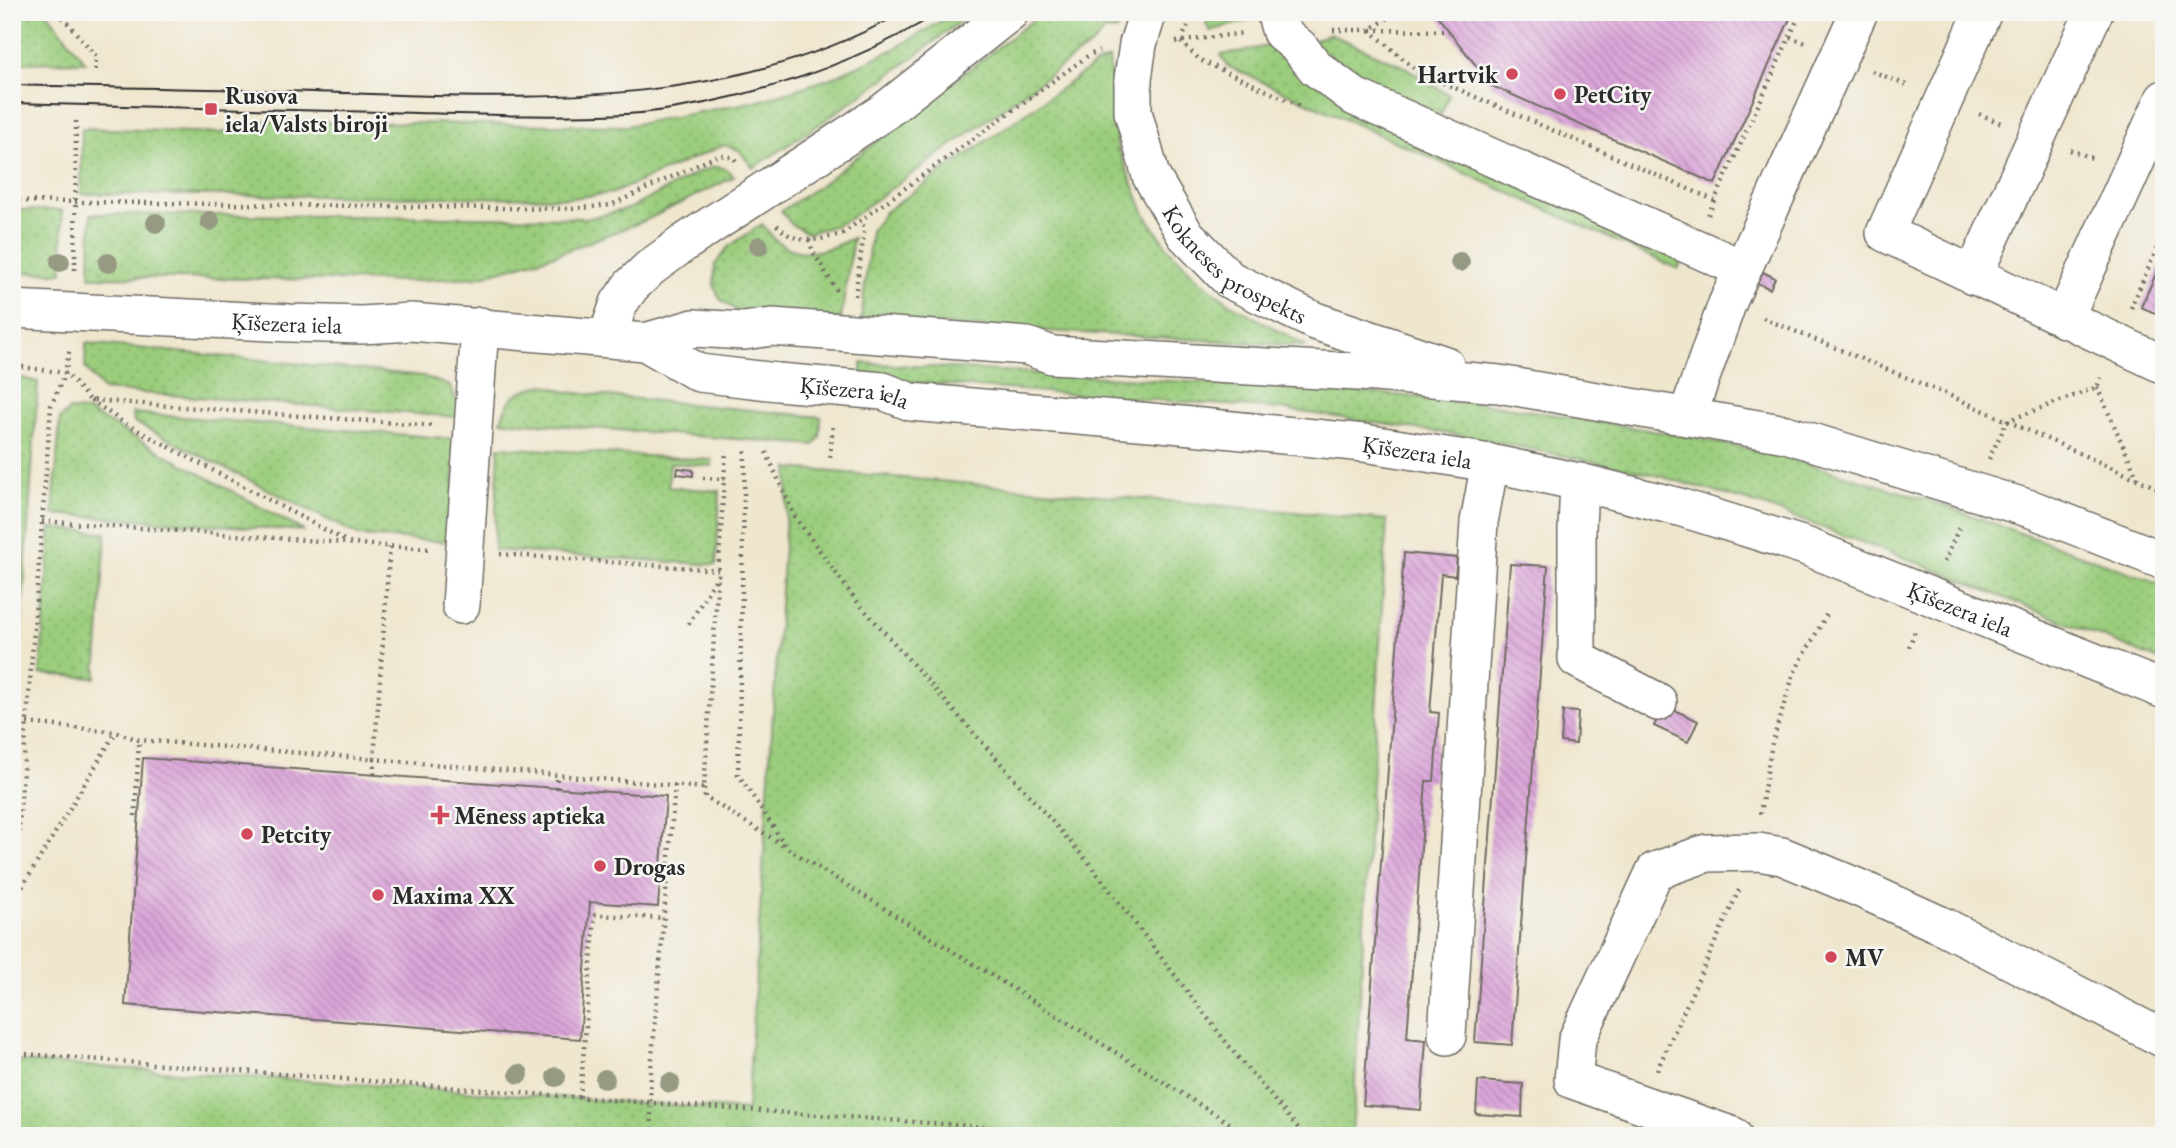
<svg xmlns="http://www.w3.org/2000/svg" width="2176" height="1148" font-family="'EB Garamond',serif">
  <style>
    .grass { fill: url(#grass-dots); stroke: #637c54; stroke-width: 2 }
    .building { fill: url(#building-back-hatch) }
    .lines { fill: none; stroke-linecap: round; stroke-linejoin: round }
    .minor-casing { stroke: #706c64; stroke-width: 40 }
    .path { stroke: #706c64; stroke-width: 4.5; stroke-dasharray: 2 5; stroke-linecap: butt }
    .minor { stroke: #fff; stroke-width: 37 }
    .tram { stroke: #2b2b2b; stroke-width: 2 }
    .tree { fill: #969a82 }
    .poi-dot { fill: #d1495b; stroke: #f6f6f2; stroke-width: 2.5 }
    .labels { text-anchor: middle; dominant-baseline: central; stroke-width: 5; stroke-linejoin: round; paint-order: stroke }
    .poi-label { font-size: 24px; font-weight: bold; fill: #2b2b2b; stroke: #f6f6f2; text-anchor: start }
    .street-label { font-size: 24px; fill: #2b2b2b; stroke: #f6f6f2 }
  </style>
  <defs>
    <pattern id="grass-dots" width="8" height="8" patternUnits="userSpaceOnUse" patternTransform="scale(1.75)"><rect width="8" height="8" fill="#9bcd7d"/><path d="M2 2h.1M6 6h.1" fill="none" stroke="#86b06c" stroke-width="1.8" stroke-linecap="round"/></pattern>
    <pattern id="building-back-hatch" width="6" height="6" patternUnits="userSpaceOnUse" patternTransform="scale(1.75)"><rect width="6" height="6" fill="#dba5d9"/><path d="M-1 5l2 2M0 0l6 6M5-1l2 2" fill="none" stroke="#b287b0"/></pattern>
  </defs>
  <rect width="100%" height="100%" fill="#f6f6f2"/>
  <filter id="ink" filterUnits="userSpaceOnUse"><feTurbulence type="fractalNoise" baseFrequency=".0143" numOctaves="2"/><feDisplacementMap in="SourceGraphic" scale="14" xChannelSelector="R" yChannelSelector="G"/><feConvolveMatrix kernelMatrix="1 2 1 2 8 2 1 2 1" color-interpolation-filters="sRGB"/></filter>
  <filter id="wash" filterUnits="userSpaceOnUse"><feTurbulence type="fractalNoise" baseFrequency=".00686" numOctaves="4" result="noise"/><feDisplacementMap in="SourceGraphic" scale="28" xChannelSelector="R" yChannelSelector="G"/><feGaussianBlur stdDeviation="1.57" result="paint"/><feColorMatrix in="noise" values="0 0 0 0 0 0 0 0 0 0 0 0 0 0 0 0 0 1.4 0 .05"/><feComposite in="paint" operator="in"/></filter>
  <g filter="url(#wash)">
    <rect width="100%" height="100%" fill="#efe6ce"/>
    <g class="grass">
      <polygon points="12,12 47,12 85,62 12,63"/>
      <path d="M 957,12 L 972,12 C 902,68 829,119 753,168 L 739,150 L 724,145 L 613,193 L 571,198 L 81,194 L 82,128 L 221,133 L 266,121 L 626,126 L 762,100 L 831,78 L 892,50 Z"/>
      <polygon points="1043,12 1124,12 1116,31 1105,30 1095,42 849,219 834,226 808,233 792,225 781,211 822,184"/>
      <polygon points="1212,12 1269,12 1269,15 1210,31 1206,24"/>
      <polygon points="1330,34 1403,66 1449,95 1441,115 1357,77 1312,41"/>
      <polygon points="1273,45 1686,253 1678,269 1227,66 1221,55"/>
      <polygon points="1109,59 1117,146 1145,214 1168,248 1198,279 1231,304 1306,346 861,320 871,231 885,212 1096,64"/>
      <polygon points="717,166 726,169 734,177 644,221 555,255 478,277 409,281 90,277 91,214 590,218 631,208 699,172"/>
      <polygon points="12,210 62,210 63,273 12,272"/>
      <path d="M 762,224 C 767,229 772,237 777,241 C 801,261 829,250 853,238 L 841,319 L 737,311 L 720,299 L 714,285 L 715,265 L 728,247 Z"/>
      <polygon points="86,343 423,376 450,386 459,405 458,417 103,390 85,368"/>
      <polygon points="862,363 1362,392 1488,404 1691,437 1778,455 1940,504 2164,585 2164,662 1913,561 1761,505 1649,473 1465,436 1281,409 922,383 860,376"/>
      <polygon points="19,377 38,382 18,675 12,674 12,470"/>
      <path d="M 545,385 L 567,392 L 821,417 L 820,437 L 814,445 L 501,421 C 508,395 519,389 545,385 Z"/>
      <polygon points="69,410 87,411 304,531 53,514 60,419"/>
      <polygon points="132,413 457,439 449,542 360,536 134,422"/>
      <polygon points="499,447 712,460 712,466 670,463 668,487 720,491 716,565 494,550"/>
      <polygon points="789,468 1387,520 1352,1136 12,1136 12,1061 747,1110"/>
      <polygon points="51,528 106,533 96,678 40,674"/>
    </g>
    <g id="blocks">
      <g class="building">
        <polygon points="1437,12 1793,12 1715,184 1492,86 1435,13"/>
        <polygon points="2164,256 2164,317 2141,307"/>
        <polygon points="1763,272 1775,278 1770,289 1757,283"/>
        <polygon points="678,468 693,470 693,476 677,474"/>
        <polygon points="1404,553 1457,558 1455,576 1441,574 1430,712 1439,713 1434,781 1426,781 1407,1038 1426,1040 1421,1110 1363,1105"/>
        <polygon points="1510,564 1548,566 1512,1045 1475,1042"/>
        <polygon points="1664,705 1698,721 1688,742 1654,726"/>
        <polygon points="1563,711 1578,712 1576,744 1561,742"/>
        <polygon points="143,758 666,796 658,907 590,902 580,1039 125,1005"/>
        <polygon points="1478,1081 1523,1084 1522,1117 1476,1114"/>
      </g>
    </g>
  </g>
  <g filter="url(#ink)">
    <use href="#blocks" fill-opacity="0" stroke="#706c64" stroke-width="2"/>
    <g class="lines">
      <g class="minor-casing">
        <g id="minor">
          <path id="s1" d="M 1148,12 L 1138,44 L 1133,79 L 1133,112 L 1151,176 L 1185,234 L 1230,280 L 1315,321 L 1445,365"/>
          <polyline points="1275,12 1281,32 1299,47 1316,68 1355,97 1743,269"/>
          <polyline points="1983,12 1885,233 2164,365"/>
          <polyline points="1973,276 2094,12"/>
          <path id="s2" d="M 12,309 L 290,323 L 362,325 L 411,322 L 645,342 L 694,328 L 744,331 L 772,327 L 1027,346 L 1052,355 L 1376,373 L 1499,384 L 1786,434 L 2034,510 L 2164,561"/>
          <polyline points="2064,319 2164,99"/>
          <polyline points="607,338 619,303 631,286 650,268 684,243 885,111 1010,12"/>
          <path id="s3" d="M 645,342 L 699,373 L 778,382 L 883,391 L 911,402 L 1151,422 L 1364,443 L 1490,463 L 1579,482 L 1679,507 L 1805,546 L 2164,690"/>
          <polyline points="1687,417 1727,304 1859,12"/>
          <polyline points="1579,482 1577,529 1577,659 1658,702"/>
          <polyline points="461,605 480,326"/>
          <polyline points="1447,1036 1479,522 1490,463"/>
          <polyline points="1733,1136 1573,1080 1577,1040 1655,871 1707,853 1758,852 1782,856 1859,888 1945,927 2164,1039"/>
        </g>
      </g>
      <g class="path">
        <polyline points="58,12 96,56 95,74"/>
        <polyline points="2152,12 2164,18"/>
        <polyline points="1333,30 1370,30 1397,12"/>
        <polyline points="1370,30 1418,72 1714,200"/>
        <polyline points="1371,30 1449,31"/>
        <polyline points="1184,34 1194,12"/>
        <polyline points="1790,37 1806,43"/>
        <polyline points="1176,42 1244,33"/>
        <polyline points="1181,42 1200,60 1300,106"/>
        <polyline points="1872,71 1909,86"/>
        <polyline points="1979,114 2003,124"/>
        <polyline points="2070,150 2095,159"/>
        <polyline points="12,201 571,209 611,205 719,155 733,157 738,164"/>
        <polyline points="1708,215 1801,12"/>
        <path d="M 777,225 C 795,246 819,241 843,233 L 1089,55 L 1099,51"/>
        <polyline points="809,240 813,252 839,294"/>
        <polyline points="75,270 76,119"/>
        <polyline points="855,296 864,233 864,227 860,222"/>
        <polyline points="2131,308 2164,232"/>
        <polyline points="1763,318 1951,396 2164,491"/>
        <polyline points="22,367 65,373 90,400 435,426"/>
        <polyline points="2097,387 2138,479"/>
        <polyline points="91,400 124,423 346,541"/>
        <polyline points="745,451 738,774 787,848 1250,1136"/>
        <polyline points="766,452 795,517 855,599 1089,863 1236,1055 1305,1136"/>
        <polyline points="830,457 833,423"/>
        <polyline points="1989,459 2007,421 2097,387 2101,378"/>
        <polyline points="703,478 725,479"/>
        <polyline points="42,521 429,549"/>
        <polyline points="500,554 718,570"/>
        <polyline points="1944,562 1960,525"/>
        <polyline points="689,624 718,575 726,450"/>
        <polyline points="1909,647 1915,631"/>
        <polyline points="27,723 116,732 139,740 374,759 390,546"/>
        <polyline points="374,774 374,759 704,788 718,575"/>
        <polyline points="557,788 557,775"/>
        <polyline points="704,788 705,797 783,845"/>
        <polyline points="1760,814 1772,743 1794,673 1827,614"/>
        <polyline points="135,816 139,740"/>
        <polyline points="15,899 116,732"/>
        <polyline points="12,916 51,406 65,373 70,348"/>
        <polyline points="12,1053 650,1103 1111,1136"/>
        <polyline points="1657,1070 1739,890"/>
        <polyline points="580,1097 595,915 663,918"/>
        <polyline points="653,1136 650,1103 651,1069 675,785"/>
        <polyline points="1543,1136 1553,1136"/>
      </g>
      <use href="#minor" class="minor"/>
      <g class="tram">
        <path d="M 12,85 C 113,88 213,88 314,92 C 514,98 721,115 903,12"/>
        <path d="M 12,103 C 136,106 259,110 383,112 C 464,114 545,118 626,114 C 653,113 679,108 705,103 C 789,86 866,57 940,12"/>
      </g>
    </g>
    <g class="tree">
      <circle cx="210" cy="221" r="10"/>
      <circle cx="156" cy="223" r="10"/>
      <circle cx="759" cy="246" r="10"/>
      <circle cx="60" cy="262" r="10"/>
      <circle cx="1460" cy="262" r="10"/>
      <circle cx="108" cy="263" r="10"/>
      <circle cx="519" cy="1074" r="10"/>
      <circle cx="556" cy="1077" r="10"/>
      <circle cx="605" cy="1079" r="10"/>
      <circle cx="670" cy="1083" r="10"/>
    </g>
  </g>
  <g class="poi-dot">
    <circle cx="1512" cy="74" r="7"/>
    <circle cx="1560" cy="94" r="7"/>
    <rect x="204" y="102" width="14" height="14" rx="3.5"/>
    <path d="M436.5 804.5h7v7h7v7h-7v7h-7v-7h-7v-7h7z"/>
    <circle cx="247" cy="834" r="7"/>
    <circle cx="600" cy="866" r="7"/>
    <circle cx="378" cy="895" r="7"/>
    <circle cx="1831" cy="957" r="7"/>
  </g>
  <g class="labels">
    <g class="poi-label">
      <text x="1498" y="74" text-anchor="end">Hartvik</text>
      <text x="1574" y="94">PetCity</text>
      <text x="225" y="95">Rusova<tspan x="225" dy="28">iela/Valsts biroji</tspan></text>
      <text x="454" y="815">Mēness aptieka</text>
      <text x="261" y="834">Petcity</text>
      <text x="614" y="866">Drogas</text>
      <text x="392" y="895">Maxima XX</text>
      <text x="1845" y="957">MV</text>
    </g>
    <g class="street-label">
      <text stroke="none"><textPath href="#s1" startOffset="294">Kokneses prospekts</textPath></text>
      <text stroke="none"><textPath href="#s2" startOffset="275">Ķīšezera iela</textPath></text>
      <text stroke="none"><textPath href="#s3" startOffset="219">Ķīšezera iela</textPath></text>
      <text stroke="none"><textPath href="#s3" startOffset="786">Ķīšezera iela</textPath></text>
      <text stroke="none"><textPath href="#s3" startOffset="1353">Ķīšezera iela</textPath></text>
    </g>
  </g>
  <rect width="2176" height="1148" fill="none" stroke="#f6f6f2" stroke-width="42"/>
</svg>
